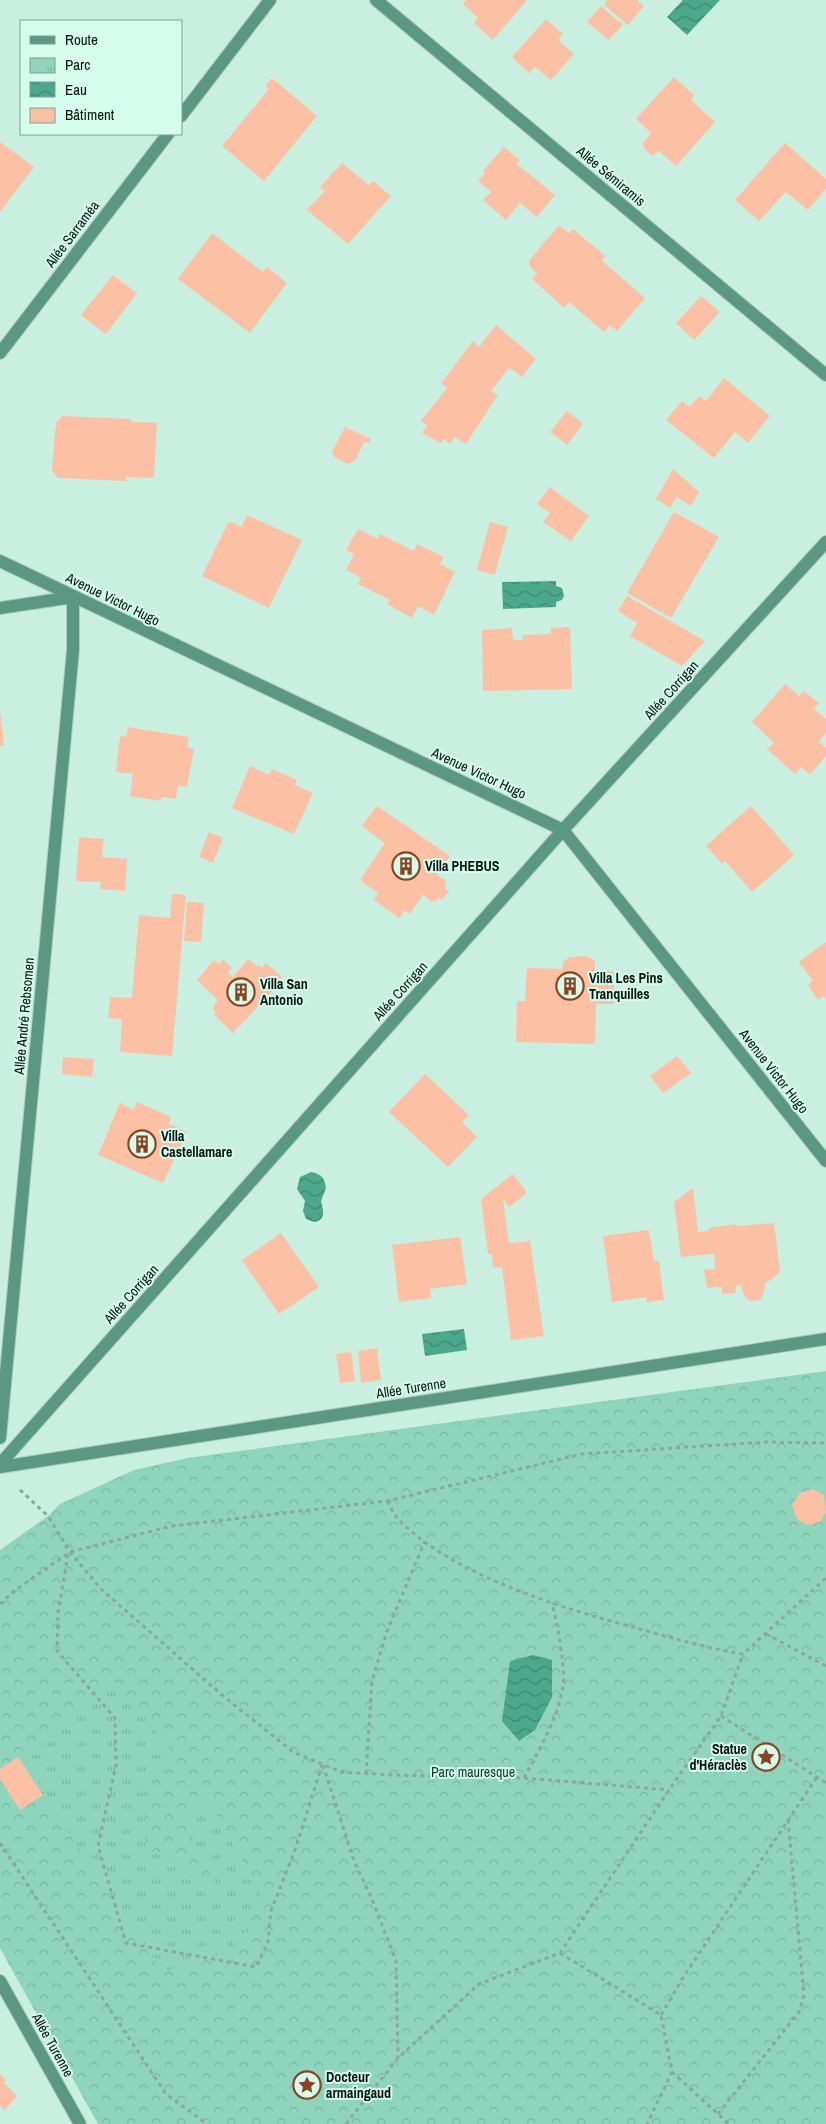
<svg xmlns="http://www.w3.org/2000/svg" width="826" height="2124" font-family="'Archivo Narrow',sans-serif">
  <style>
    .forest { fill: url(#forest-crowns) }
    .park { fill: url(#park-tufts) }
    .water { fill: url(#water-waves) }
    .building { fill: #fcc1a5 }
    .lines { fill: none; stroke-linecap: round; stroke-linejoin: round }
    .minor-casing { stroke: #a9cbbf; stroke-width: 14 }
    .tertiary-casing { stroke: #a9cbbf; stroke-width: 14 }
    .path { stroke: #8aa89d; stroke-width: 3; stroke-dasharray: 4 4; stroke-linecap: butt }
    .minor { stroke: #5b9884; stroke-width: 12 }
    .tertiary { stroke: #5b9884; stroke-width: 12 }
    .labels { text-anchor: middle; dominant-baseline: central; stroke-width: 4; stroke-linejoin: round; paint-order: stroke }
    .street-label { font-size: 14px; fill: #04110d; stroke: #d6fcee }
    .poi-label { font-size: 14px; font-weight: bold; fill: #04110d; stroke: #d6fcee; text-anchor: start }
    .park-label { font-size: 14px; fill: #0d372c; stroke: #d6fcee }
  </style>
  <defs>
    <pattern id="forest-crowns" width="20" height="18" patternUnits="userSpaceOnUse" patternTransform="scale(1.25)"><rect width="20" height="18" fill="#8fd5bd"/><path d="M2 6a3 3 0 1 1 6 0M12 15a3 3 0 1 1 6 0" fill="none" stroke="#7ab6a1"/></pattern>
    <pattern id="park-tufts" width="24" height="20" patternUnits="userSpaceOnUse" patternTransform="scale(1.25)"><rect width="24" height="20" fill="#8fd5bd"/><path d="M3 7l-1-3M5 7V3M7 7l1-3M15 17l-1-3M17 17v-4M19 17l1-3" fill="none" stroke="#7ab6a1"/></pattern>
    <pattern id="water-waves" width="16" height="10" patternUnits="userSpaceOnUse" patternTransform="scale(1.25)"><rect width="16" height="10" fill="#4ca88d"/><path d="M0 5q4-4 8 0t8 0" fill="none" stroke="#3d8772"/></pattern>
  </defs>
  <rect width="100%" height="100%" fill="#c9efe1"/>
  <polygon class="forest" points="826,1371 826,2124 98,2124 0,1948 0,1550 48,1516 60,1504 134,1470 188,1458"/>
  <polygon class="park" points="115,1682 176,1756 145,1794 145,1846 188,1871 215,1884 183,1815 206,1795 262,1897 237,1949 163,1972 54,1811 27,1759"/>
  <g class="water">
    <polygon points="683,0 720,0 687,35 667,17"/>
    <polygon points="556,581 556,586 562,588 564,596 562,600 556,602 556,607 503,609 502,582"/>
    <path d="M 311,1172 C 321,1174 325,1178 326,1188 L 321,1201 C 323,1210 327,1220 314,1222 L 306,1219 L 303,1211 L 305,1201 L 297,1189 L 300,1177 Z"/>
    <polygon points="464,1329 467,1350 425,1356 422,1334"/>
    <polygon points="533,1655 552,1660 552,1697 535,1730 519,1741 502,1721 510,1661"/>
  </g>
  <g class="building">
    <polygon points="466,0 527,0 493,40 474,23 478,18 463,4"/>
    <polygon points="607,0 637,0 644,6 628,25 604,5"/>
    <polygon points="601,6 623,25 609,40 587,22"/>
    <polygon points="546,19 563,34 558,40 574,54 551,80 535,67 529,73 512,57"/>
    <polygon points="674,77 694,95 691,100 715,122 676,166 659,151 654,155 651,155 644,148 643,143 651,133 636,119"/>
    <polygon points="272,78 317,116 264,181 222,146 269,89 265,86"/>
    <polygon points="0,142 34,167 0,212"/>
    <polygon points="785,143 826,179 826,189 808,210 786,192 759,221 735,200"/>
    <polygon points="504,147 520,160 517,164 555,195 537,217 520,203 506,220 483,200 491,192 478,181 485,173 483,171"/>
    <polygon points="342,163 369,185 373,181 391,196 348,244 307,210 325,191 320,187"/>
    <polygon points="559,225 569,233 573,229 605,256 602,261 645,298 617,331 610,325 604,332 569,302 564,308 532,279 537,273 530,267 529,261"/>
    <polygon points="212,233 263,272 267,267 287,283 250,333 178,279"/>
    <polygon points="113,275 137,293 106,334 81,315"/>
    <polygon points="701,296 720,312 694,340 676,323"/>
    <polygon points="496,325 536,359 522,377 509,368 491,391 498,395 466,444 455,437 450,444 444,439 441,443 422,433 427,426 421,421 447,388 441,383 473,341 479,347"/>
    <polygon points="724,378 770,416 748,443 735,432 714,458 666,420 682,401 690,407 699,396 706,401"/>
    <polygon points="567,411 583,424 567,445 550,432"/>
    <polygon points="62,416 131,419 131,422 157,423 154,478 126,477 126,481 58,478 52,470 56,423"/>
    <polygon points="345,427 371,439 369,443 364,442 355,461 348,464 334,457 332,452"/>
    <polygon points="673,469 699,492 691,506 677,497 670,508 656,499"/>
    <polygon points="550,487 589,516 571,541 543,522 550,513 537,504"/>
    <polygon points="674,512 719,537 671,618 627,593"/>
    <polygon points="247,515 302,540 269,608 202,576 229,521 241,527"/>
    <polygon points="490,522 508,527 495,575 477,570"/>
    <polygon points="358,529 378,539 380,534 414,551 417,544 444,557 440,564 455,572 434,615 418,606 412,618 387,604 390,600 358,584 361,578 346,570 354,554 346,550"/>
    <polygon points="627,596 705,641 682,666 630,636 637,623 618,611"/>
    <polygon points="570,627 572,689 483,691 482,630 512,628 513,640 523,640 523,635 551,634 551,628"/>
    <polygon points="785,684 799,696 804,691 819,703 814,709 826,719 826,733 819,742 826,748 826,756 810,775 801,767 795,774 767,749 774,743 752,722"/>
    <polygon points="0,710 4,745 0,746"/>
    <polygon points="128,727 189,737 187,748 194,749 187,787 178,786 176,799 161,797 161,801 130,796 133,774 116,772 120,736 126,737"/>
    <polygon points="250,766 269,775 272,769 297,780 295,785 313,793 294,834 232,808"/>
    <polygon points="377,806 450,856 437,875 446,881 445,889 449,891 442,900 439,897 436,901 431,901 423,895 410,914 405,910 399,918 374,900 378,893 360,880 385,843 362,826"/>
    <polygon points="751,806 794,855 752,892 725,861 722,864 706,846"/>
    <polygon points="209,832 223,838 213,863 199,857"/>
    <polygon points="79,837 104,839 102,857 127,859 125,891 100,889 101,882 76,881"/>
    <polygon points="172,894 186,895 172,1056 120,1052 122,1019 108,1018 110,997 132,998 139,915 170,918"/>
    <polygon points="187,902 204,903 201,942 184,941"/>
    <polygon points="826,942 826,999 824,996 818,1000 808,985 813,981 799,962"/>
    <polygon points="587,956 595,961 595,970 614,971 614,1004 596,1004 595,1044 516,1042 517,1001 525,1001 527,968 562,969 563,962 570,957"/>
    <polygon points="248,959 257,966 259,965 261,968 266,963 282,977 277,982 279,984 233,1033 214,1015 216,1012 213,1010 215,1004 218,1000 197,980 214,960 219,964 223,960 232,968 228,973 233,977"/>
    <polygon points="677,1056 691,1073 663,1093 650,1076"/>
    <polygon points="63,1057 94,1059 92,1077 62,1074"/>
    <polygon points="425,1074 469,1115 462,1122 477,1137 448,1167 389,1112"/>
    <polygon points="137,1102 171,1117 169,1124 187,1132 163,1183 98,1155 120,1103 134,1110"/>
    <polygon points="513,1174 527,1193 509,1207 503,1199 509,1243 530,1241 544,1336 511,1340 502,1267 493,1268 492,1254 488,1254 481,1199"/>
    <polygon points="693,1188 698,1232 709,1231 709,1228 736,1224 737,1226 774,1223 780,1272 771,1280 765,1282 764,1293 760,1300 750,1301 744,1296 741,1285 735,1286 736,1293 722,1294 722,1287 707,1288 704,1270 715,1269 714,1254 681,1257 674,1202"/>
    <polygon points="649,1230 654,1261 659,1261 664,1300 647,1302 646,1297 612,1302 603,1236"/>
    <polygon points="281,1233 319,1287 279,1314 242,1260"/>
    <polygon points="460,1237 467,1284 430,1289 431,1298 399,1302 392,1245"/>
    <polygon points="377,1348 381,1380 361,1383 358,1351"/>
    <polygon points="351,1352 355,1381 340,1383 336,1354"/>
    <polygon points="813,1489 824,1495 826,1512 820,1522 807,1525 797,1519 792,1505 800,1493"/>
    <polygon points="18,1757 43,1795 20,1810 0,1779 0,1769"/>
    <polygon points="0,2074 6,2080 4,2083 17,2096 5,2110 0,2106"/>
  </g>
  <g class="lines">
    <g class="minor-casing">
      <g id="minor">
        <polyline points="376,0 826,375"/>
        <polyline points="181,116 270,0"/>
        <polyline points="0,353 168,134"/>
        <polyline points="0,608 73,597 73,650 0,1438"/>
        <polyline points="0,1464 563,830 826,542"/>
        <polyline points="0,1467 826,1339"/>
        <polyline points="0,1981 80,2124"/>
      </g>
    </g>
    <g class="tertiary-casing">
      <polyline id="tertiary" points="0,561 563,830 826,1161"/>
    </g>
    <g class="path">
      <polyline points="20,1490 48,1516 70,1552 101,1589 222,1695 293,1752 341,1772 391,1775 524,1778 669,1790"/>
      <path d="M 387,1501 C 391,1507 394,1515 399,1520 C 454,1576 562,1608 636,1628 C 672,1638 707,1648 743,1654 L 826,1578"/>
      <polyline points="68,1554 58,1613 57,1651 115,1718 116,1765 98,1846 126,1943 256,1967 268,1942 271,1911 295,1850 322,1765"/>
      <polyline points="0,1604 14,1591 70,1552 172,1526 387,1501 582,1454 766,1442 826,1443"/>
      <polyline points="766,1634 826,1666"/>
      <polyline points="721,1716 826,1783"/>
      <polyline points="323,1765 354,1861 372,1899 396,1961 398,2058"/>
      <polyline points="366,1774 372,1681 387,1631 425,1541"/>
      <path d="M 524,1778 C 539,1749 558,1719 563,1686 C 566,1666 557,1624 552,1603"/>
      <polyline points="0,1843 166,2094 207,2124"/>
      <polyline points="560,1953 661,2015 672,2072 647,2124"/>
      <polyline points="661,2015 684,1976 817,1777"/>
      <polyline points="672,2072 729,2124"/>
      <polyline points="718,2114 799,2012 804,1995 788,1820"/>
      <polyline points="346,2124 398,2058 479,1984 560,1953 669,1790 721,1716 743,1654"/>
    </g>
    <use href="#minor" class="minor"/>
    <use href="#tertiary" class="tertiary"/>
  </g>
  <defs>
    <g id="building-ring" transform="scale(1.4375)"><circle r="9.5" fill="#d6fcee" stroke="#8a431f" stroke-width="1.5"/><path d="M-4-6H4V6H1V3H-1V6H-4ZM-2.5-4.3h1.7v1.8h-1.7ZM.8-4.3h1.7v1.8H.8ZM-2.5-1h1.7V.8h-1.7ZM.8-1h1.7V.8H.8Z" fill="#8a431f"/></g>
    <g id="sight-ring" transform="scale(1.4375)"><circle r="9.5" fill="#d6fcee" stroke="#8a431f" stroke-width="1.5"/><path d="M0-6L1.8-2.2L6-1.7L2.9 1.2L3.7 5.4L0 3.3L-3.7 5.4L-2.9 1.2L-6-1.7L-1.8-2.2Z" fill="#8a431f"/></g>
  </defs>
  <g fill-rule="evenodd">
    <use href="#building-ring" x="406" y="866"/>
    <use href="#building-ring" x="570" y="986"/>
    <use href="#building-ring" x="241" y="992"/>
    <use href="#building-ring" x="142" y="1144"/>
    <use href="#sight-ring" x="766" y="1757"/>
    <use href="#sight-ring" x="307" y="2085"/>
  </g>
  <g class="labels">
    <g class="street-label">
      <text transform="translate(611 176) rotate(40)">Allée Sémiramis</text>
      <text transform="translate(72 234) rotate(-53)">Allée Sarraméa</text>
      <text transform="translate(113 599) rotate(26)">Avenue Victor Hugo</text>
      <text transform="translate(671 690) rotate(-48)">Allée Corrigan</text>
      <text transform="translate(479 773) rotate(25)">Avenue Victor Hugo</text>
      <text transform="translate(400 991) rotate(-48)">Allée Corrigan</text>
      <text transform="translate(24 1016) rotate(-85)">Allée André Rebsomen</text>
      <text transform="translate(774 1071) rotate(52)">Avenue Victor Hugo</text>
      <text transform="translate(131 1294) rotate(-48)">Allée Corrigan</text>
      <text transform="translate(411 1388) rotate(-9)">Allée Turenne</text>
      <text transform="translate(53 2045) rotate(61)">Allée Turenne</text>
    </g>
    <g class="poi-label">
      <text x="425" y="866">Villa PHEBUS</text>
      <text x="589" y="978">Villa Les Pins<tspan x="589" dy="16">Tranquilles</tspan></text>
      <text x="260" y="984">Villa San<tspan x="260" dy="16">Antonio</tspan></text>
      <text x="161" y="1136">Villa<tspan x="161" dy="16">Castellamare</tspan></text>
      <text x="747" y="1749" text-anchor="end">Statue<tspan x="747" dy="16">d'Héraclès</tspan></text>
      <text x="326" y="2077">Docteur<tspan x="326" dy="16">armaingaud</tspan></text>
    </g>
    <g class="park-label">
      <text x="473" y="1772">Parc mauresque</text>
    </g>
  </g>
  <rect x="20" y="20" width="162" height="115" fill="#d6fcee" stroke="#829e94"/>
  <rect x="30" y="36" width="25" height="8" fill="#5b9884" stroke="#829e94"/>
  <text x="65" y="45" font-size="15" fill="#04110d">Route</text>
  <rect x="30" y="58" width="25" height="15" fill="url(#park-tufts)" stroke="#829e94"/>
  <text x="65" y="70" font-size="15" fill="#04110d">Parc</text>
  <rect x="30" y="82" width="25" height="15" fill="url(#water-waves)" stroke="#829e94"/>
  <text x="65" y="95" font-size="15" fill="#04110d">Eau</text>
  <rect x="30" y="108" width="25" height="15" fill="#fcc1a5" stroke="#829e94"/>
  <text x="65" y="120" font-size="15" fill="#04110d">Bâtiment</text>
</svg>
